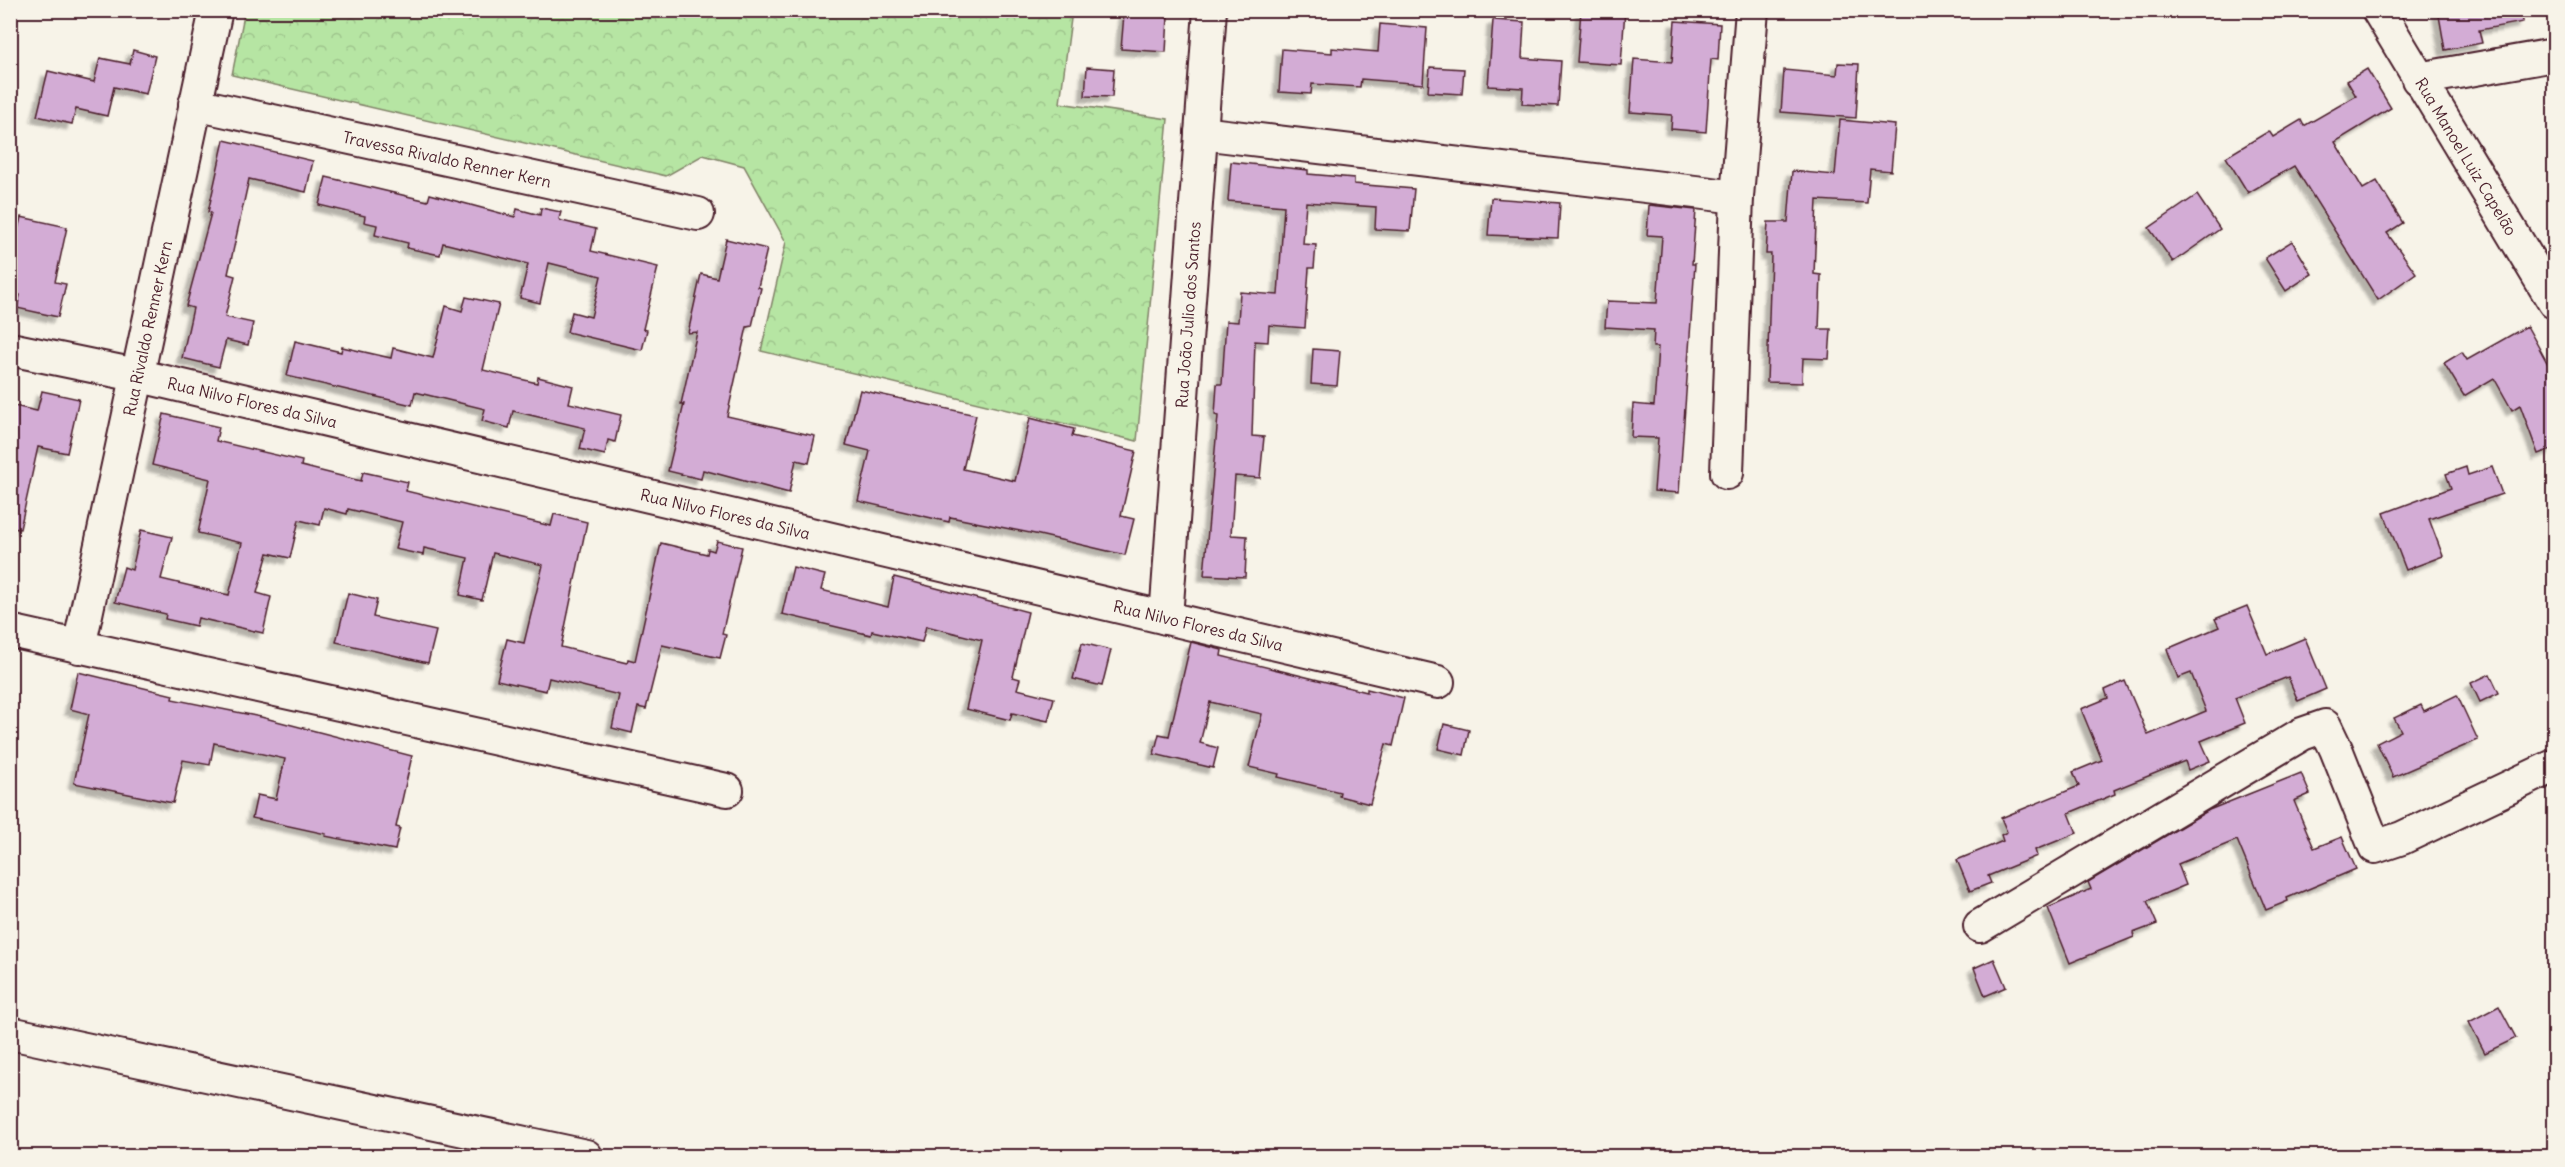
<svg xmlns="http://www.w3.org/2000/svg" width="2565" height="1167" font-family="Delius,sans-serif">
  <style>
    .forest { fill: url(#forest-crowns); stroke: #808267; stroke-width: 1.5 }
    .building { fill: #d3acd5; stroke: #4a1f2b; stroke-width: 1.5; filter: url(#shadow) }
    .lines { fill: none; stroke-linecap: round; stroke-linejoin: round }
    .minor-casing { stroke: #4a1f2b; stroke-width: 36 }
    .minor { stroke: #f7f3e8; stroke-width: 32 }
    .labels { text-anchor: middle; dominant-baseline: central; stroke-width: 6; stroke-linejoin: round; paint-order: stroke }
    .street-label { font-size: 16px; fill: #4a1f2b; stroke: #f7f3e8 }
  </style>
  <defs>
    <pattern id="forest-crowns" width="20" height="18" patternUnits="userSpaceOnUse" patternTransform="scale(1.5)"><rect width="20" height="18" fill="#b6e5a3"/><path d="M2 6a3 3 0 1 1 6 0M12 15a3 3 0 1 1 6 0" fill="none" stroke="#9ec48c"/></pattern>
    <filter id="shadow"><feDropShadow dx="-5.5" dy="5.5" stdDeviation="1.5" flood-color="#0004"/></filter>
  </defs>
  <rect width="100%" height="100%" fill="#f7f3e8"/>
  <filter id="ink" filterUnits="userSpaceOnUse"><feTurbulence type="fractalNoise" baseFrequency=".0167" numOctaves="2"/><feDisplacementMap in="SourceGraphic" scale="12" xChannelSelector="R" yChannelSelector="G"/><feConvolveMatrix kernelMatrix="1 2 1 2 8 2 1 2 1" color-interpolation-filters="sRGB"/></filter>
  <g filter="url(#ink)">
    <polygon class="forest" points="245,10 1072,11 1060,103 1168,119 1137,441 761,351 786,242 744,166 703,155 666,176 232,75"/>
    <g class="building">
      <polygon points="1581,10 1625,10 1621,65 1577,62"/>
      <polygon points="2438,10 2522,10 2523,22 2479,30 2482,43 2445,50"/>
      <polygon points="1124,14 1168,17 1166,52 1121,49"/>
      <polygon points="1493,20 1524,22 1522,58 1561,61 1558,106 1522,104 1523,88 1488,86"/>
      <polygon points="1675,21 1720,24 1718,60 1711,59 1706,132 1671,129 1672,115 1630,112 1634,59 1672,62"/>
      <polygon points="1380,24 1427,28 1423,84 1361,79 1360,87 1312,84 1311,94 1279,92 1282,49 1332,53 1332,48 1378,52"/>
      <polygon points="133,50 155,56 146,94 114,87 107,116 76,109 72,124 37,116 48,71 94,82 100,58 130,64"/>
      <polygon points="1838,63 1859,64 1856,118 1781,112 1784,70 1837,75"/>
      <polygon points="1087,67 1114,69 1112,97 1085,96"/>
      <polygon points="1430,67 1464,69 1462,94 1428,92"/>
      <polygon points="2367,69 2391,108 2335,142 2363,189 2377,181 2403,223 2387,233 2416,273 2378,300 2294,166 2248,193 2226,157 2269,131 2273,137 2301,120 2304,126 2356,96 2347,81"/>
      <polygon points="1840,120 1895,125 1891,171 1870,169 1867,203 1817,200 1814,274 1821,275 1819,329 1831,329 1829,359 1803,358 1802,383 1767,382 1771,254 1766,254 1768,222 1788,222 1792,171 1835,175"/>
      <polygon points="224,140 313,161 306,192 249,179 228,274 235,276 225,317 253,323 248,345 226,340 219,367 182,358 193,308 186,306 211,213 208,212"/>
      <polygon points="1231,162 1308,170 1308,174 1354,178 1354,184 1414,189 1410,231 1375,229 1376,207 1306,202 1303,244 1316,245 1314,268 1309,268 1305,328 1269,325 1268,342 1255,341 1252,436 1264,437 1260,478 1235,476 1231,535 1247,536 1245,577 1204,575 1218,416 1215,415 1217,384 1222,384 1226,321 1238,322 1240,292 1278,295 1284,206 1228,201"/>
      <polygon points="326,177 428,201 430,194 515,217 517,209 540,215 541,208 561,212 559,219 562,221 596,229 591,251 658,267 643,329 647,330 642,350 567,332 572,312 591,317 601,276 549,263 540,303 520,298 528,264 443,243 440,255 407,248 408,243 375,235 377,225 364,222 365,216 319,205"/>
      <polygon points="2197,195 2220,229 2173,262 2149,228"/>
      <polygon points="1491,198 1560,203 1558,238 1488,235"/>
      <polygon points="1649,205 1696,210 1692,264 1695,264 1679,493 1654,491 1658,438 1631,437 1633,404 1654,406 1658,347 1653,347 1654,330 1605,327 1607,301 1657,303 1662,236 1647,235"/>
      <polygon points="21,217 67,227 55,282 66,284 58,317 17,308 20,295 10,293 10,262"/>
      <polygon points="726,239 767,249 758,287 761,288 752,326 747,327 727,416 815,436 809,463 796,460 789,493 703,470 701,479 668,471 684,404 681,404 697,332 688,333 701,274 717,278"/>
      <polygon points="2292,241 2312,274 2286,291 2265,258"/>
      <polygon points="466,297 499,304 483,370 537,383 538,377 573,386 569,403 621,415 615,442 608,440 605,455 580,449 585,428 513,411 509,428 482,421 485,409 415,392 412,405 287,376 295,341 341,352 342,347 391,358 393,348 433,358 446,306 462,311"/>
      <polygon points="2527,326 2554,375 2554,448 2538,454 2520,405 2512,410 2494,378 2464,396 2444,363 2462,352 2467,360"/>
      <polygon points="1313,349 1340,351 1337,386 1311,384"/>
      <polygon points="860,390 976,415 963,469 1015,481 1030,418 1074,429 1072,436 1136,451 1121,516 1134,519 1125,555 1035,534 950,517 949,522 858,501 870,451 846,445"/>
      <polygon points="42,391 79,399 67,453 38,447 20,529 10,528 10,405 37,411"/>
      <polygon points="164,414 219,427 216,441 302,461 301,466 361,481 363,472 408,482 406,491 551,526 554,514 587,522 561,647 627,663 628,659 635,661 661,543 707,554 708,549 714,551 717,541 742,547 722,634 726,635 720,658 662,645 646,709 638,707 632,733 612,728 619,695 549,678 546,691 497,680 507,639 524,643 543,565 493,553 482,600 460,595 468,558 424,548 423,555 395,549 402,522 348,509 347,514 324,508 320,525 299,520 290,558 268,553 257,593 271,597 263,633 198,618 196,626 165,619 166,614 115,602 124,567 132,570 141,530 172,537 161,579 229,595 242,543 198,533 210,479 152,465"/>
      <polygon points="2466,467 2468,475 2492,467 2502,494 2429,519 2443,556 2406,570 2384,513 2451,488 2446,474"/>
      <polygon points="793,567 825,575 821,590 888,607 894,577 1028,612 1013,677 1020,679 1017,689 1054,698 1048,721 1012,713 1010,720 966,709 982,640 926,626 922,642 872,631 871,635 782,614"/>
      <polygon points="348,593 377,600 373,617 436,631 428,663 336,642"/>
      <polygon points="2247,606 2267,654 2305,638 2326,689 2298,701 2288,677 2235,698 2245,723 2201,741 2210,761 2188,770 2185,761 2114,790 2115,794 2069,813 2077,833 2035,850 2037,856 1988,876 1991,883 1970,891 1957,860 2003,841 2001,835 2007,832 2001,818 2079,786 2073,772 2102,760 2081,709 2108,698 2105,690 2125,681 2148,735 2206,711 2191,673 2178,678 2167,649 2219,627 2215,619"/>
      <polygon points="1191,642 1222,650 1221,656 1367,692 1367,689 1404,698 1393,746 1386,744 1370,804 1339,796 1340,792 1278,777 1279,774 1249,767 1262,714 1210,702 1200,743 1218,748 1213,768 1154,754 1159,734 1169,736"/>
      <polygon points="1082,643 1111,650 1102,686 1073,679"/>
      <polygon points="78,672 173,695 172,699 261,717 412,756 396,827 400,828 395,850 325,836 326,834 252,818 257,795 276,799 285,759 214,743 210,765 183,760 173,803 74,783 89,714 70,709"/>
      <polygon points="2490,674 2499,693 2480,702 2471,683"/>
      <polygon points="2457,695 2478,740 2393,777 2377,743 2401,731 2394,718 2421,705 2424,711"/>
      <polygon points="1444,724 1469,730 1464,755 1438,749"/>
      <polygon points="2301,773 2310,794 2294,801 2314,848 2342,837 2356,869 2287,898 2288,901 2266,910 2237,840 2178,864 2186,885 2147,901 2157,924 2133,933 2134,937 2070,963 2048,908 2091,889 2088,882 2209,810"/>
      <polygon points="1994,959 2006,987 1985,996 1974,968"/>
      <polygon points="2499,1006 2516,1038 2485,1053 2469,1022"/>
    </g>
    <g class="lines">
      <g class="minor-casing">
        <g id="minor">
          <path id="s1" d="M 2378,10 L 2554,302"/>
          <polyline points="2418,79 2554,55"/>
          <path id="s2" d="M 195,104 L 698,214"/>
          <polyline points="1201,133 1737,197"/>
          <path id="s3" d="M 10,349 L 136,375 L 1438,682"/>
          <polyline points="1727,473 1737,197 1752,10"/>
          <path id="s4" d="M 1166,618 L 1210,10"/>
          <polyline points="10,631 727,790"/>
          <path id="s5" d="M 79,647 L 216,10"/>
          <polyline points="1980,926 2302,734 2325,726 2336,749 2375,847 2402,838 2554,766"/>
          <polyline points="10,1033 586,1156"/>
        </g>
      </g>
      <use href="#minor" class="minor"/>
    </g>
  </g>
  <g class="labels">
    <g class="street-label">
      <text stroke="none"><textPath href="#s1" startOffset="171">Rua Manoel Luiz Capelão</textPath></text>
      <text stroke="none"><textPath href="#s2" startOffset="258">Travessa Rivaldo Renner Kern</textPath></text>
      <text stroke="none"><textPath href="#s4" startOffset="304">Rua João Julio dos Santos</textPath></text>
      <text stroke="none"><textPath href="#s5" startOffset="326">Rua Rivaldo Renner Kern</textPath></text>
      <text stroke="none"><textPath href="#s3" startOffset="248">Rua Nilvo Flores da Silva</textPath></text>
      <text stroke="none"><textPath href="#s3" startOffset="734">Rua Nilvo Flores da Silva</textPath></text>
      <text stroke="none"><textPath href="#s3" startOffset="1220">Rua Nilvo Flores da Silva</textPath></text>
    </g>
  </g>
  <rect width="2565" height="1167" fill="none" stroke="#f7f3e8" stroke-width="36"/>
  <rect x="18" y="18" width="2529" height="1131" fill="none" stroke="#4a1f2b" stroke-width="2" filter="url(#ink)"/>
</svg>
